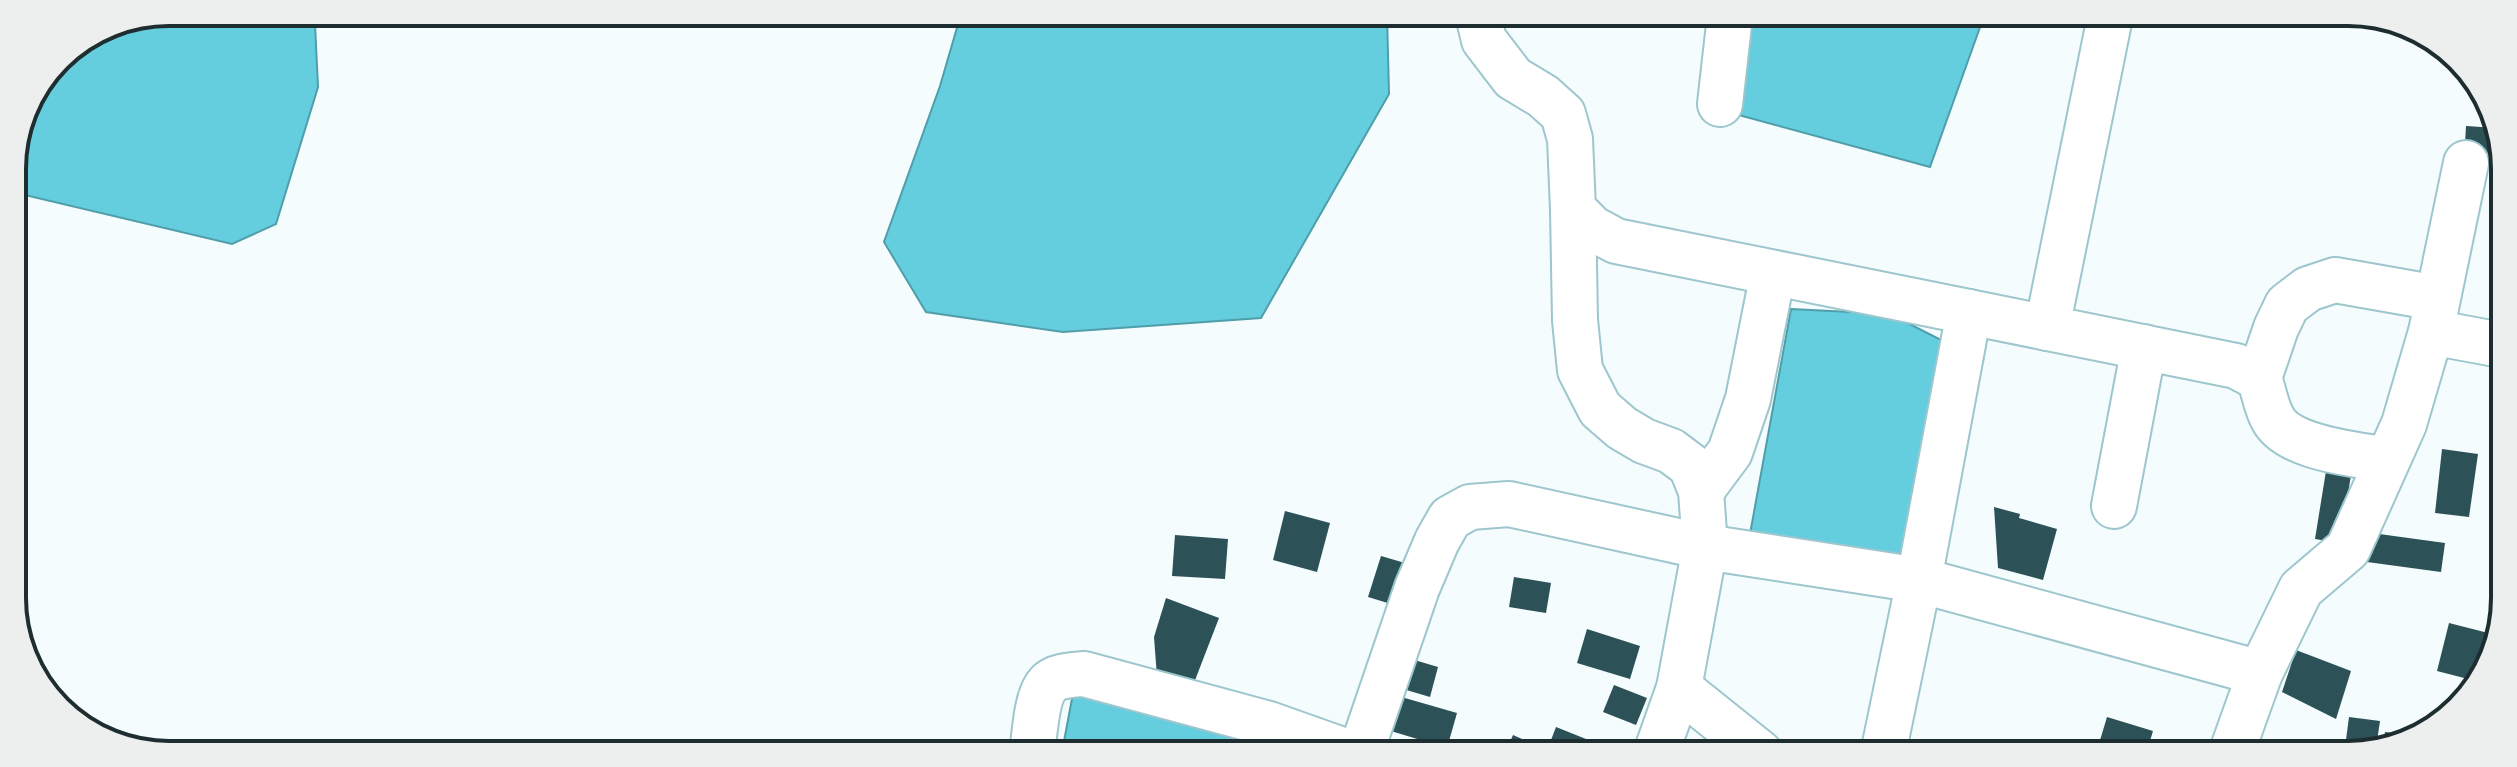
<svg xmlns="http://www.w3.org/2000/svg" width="2517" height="767" font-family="Lora,serif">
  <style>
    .water { fill: #65cede; stroke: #4f9eaa; stroke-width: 2 }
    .building { fill: #2c5257 }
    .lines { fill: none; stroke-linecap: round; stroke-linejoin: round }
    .street-casing { stroke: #9dc6cd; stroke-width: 48 }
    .street { stroke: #fff; stroke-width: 44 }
    .rim { fill: none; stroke: #1d2d30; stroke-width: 4 }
  </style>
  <rect width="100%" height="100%" fill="#f4fcfd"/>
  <g class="water">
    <polygon points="169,12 287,12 315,24 318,87 276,224 232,244 12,192 12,159 24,108 58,58 109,24"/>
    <polygon points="961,14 1387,15 1389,94 1261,318 1063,332 926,312 884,242 940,86"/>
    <polygon points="1751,16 1984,16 1930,167 1735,114"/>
    <polygon points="1791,309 1890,314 1951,345 1900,569 1750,534"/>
    <polygon points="1074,688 1301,752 1062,752"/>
  </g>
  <g class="building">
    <polygon points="2466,126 2497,128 2502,139 2502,163 2464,161"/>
    <polygon points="2442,449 2478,454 2469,517 2435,513"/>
    <polygon points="2326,471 2351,475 2340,543 2315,539"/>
    <polygon points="1994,507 2020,514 2019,518 2057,529 2043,580 1998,568"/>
    <polygon points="1285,511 1330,523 1317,572 1273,560"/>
    <polygon points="2372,533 2445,543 2441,572 2367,562"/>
    <polygon points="1175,535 1228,539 1225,579 1172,576"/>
    <polygon points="1381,556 1405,563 1391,604 1368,597"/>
    <polygon points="1514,577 1551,583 1546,613 1509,607"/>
    <polygon points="1166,598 1219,618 1192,688 1157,677 1154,637"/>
    <polygon points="2449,623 2500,636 2472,680 2437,671"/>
    <polygon points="1587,629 1640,646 1630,679 1577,663"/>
    <polygon points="2296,650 2351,671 2336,719 2282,692"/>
    <polygon points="1401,656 1438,667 1430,697 1393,686"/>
    <polygon points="1614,685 1647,698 1636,725 1603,712"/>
    <polygon points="1391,694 1457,713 1447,748 1381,728"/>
    <polygon points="2107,717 2153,731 2146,754 2121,754 2098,747"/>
    <polygon points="2349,717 2380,721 2376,748 2358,755 2344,755"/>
    <polygon points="1556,727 1621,753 1546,753"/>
    <polygon points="2385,732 2411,735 2383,745"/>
    <polygon points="1513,735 1542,748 1540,753 1505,753"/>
    <polygon points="1675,738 1712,753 1669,753"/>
    <polygon points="2060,746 2082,754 2057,754"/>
  </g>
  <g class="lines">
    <g class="street-casing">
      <g id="street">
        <polyline points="1478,15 1484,40 1513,78 1543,96 1563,114 1570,139 1573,209 1592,228 1616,241 1969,312"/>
        <polyline points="1720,104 1730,16"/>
        <polyline points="1573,209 1575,320 1580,370 1600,409 1622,428 1644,441 1671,451 1691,466 1701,491 1705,547 1679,688 1656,753"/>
        <polyline points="2047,328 2110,17"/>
        <polyline points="2431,332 2501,345"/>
        <polyline points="2259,378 2276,328 2287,305 2308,289 2335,280 2437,298"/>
        <polyline points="1701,491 1730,452 1748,399 1773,273"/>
        <polyline points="2114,506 2144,347"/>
        <polyline points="1679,688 1760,753"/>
        <path d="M 1032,752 C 1035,734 1036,697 1048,684 C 1056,675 1073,675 1084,674 L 1269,724 L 1348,752"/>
        <polyline points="1361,752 1417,588 1437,541 1450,518 1470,507 1509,504 1705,547 1919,580 2260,673"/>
        <path d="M 1883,754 L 1919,580 L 1969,312 L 2236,366 L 2259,378 C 2264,391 2266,407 2273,419 C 2289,449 2357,454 2387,460"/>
        <polyline points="2231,754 2260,673 2301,589 2348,549 2404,424 2431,332 2466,163"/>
      </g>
    </g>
    <use href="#street" class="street"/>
  </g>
  <path d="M0 0H2517V767H0ZM169 26H2348A143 143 0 0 1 2491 169V598A143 143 0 0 1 2348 741H169A143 143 0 0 1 26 598V169A143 143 0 0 1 169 26Z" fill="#edeeee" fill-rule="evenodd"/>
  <path class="rim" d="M169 26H2348A143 143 0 0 1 2491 169V598A143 143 0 0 1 2348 741H169A143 143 0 0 1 26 598V169A143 143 0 0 1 169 26Z"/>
</svg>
